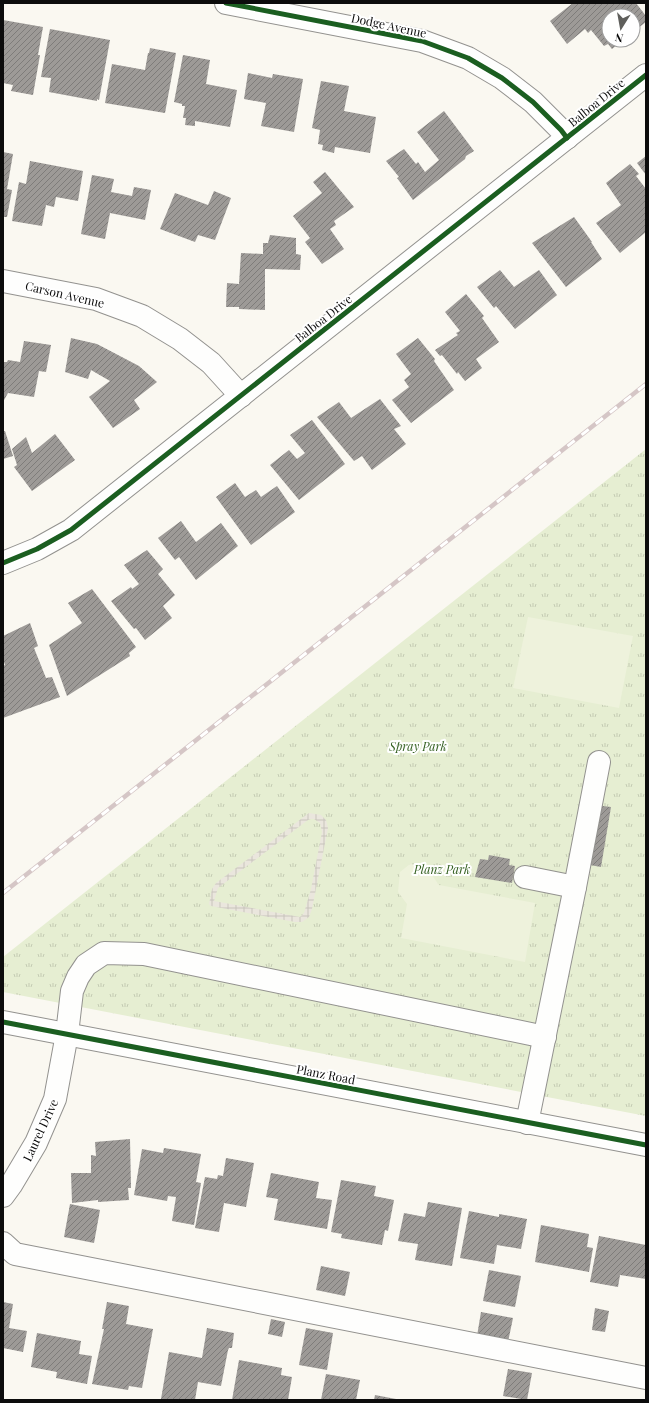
<svg xmlns="http://www.w3.org/2000/svg" width="649" height="1403" font-family="'Playfair Display',serif">
  <style>
    .park { fill: url(#park-tufts) }
    .pitch { fill: #eef2dc }
    .plaza { fill: url(#plaza-grid); fill-rule: evenodd }
    .building { fill: url(#building-hatch) }
    .lines { fill: none; stroke-linecap: round; stroke-linejoin: round }
    .minor-casing { stroke: #93928f; stroke-width: 24 }
    .minor { stroke: #fefefd; stroke-width: 22 }
    .rail-casing { stroke: #d5c6c6; stroke-width: 4.5 }
    .rail { stroke: #fff; stroke-width: 3; stroke-dasharray: 9; stroke-linecap: butt }
    .cycleway-casing { stroke: #fff; stroke-width: 8 }
    .cycleway { stroke: #1b5e20; stroke-width: 5 }
    .labels { text-anchor: middle; dominant-baseline: central; stroke-width: 4; stroke-linejoin: round; paint-order: stroke }
    .street-label { font-size: 12px; fill: #0c0c0c; stroke: #fff }
    .park-label { font-size: 12px; font-style: italic; fill: #346021; stroke: #fff }
  </style>
  <defs>
    <pattern id="park-tufts" width="24" height="20" patternUnits="userSpaceOnUse"><rect width="24" height="20" fill="#e6eed2"/><path d="M3 7l-1-3M5 7V3M7 7l1-3M15 17l-1-3M17 17v-4M19 17l1-3" fill="none" stroke="#c4cbb3"/></pattern>
    <pattern id="plaza-grid" width="8" height="8" patternUnits="userSpaceOnUse"><rect width="8" height="8" fill="#eae6dd"/><path d="M0 4h8M4 0v8" fill="none" stroke="#c8c4bc"/></pattern>
    <pattern id="building-hatch" width="6" height="6" patternUnits="userSpaceOnUse"><rect width="6" height="6" fill="#9d9a97"/><path d="M-1 1l2-2M0 6l6-6M5 7l2-2" fill="none" stroke="#7e7c7a"/></pattern>
  </defs>
  <rect width="100%" height="100%" fill="#faf8f1"/>
  <polygon class="park" points="646,449 646,1116 3,992 3,957"/>
  <g class="pitch">
    <polygon points="528,617 633,636 619,708 513,688"/>
    <polygon points="410,864 426,867 439,885 535,903 525,962 401,938 407,904 398,892 400,872"/>
  </g>
  <path class="plaza" d="M 309,813 L 321,815 L 326,820 L 328,828 L 312,909 L 309,917 L 302,922 L 295,922 L 211,906 L 209,904 L 212,889 L 216,883 ZM 311,819 L 314,819 L 320,823 L 322,832 L 311,889 L 304,913 L 300,917 L 214,901 L 218,888 L 308,820 Z"/>
  <g class="building">
    <polygon points="573,3 636,3 646,16 646,22 633,32 633,16 609,16 609,40 623,40 612,49 608,44 604,46 591,30 588,33 585,29 567,44 550,21"/>
    <polygon points="3,20 43,27 38,55 40,55 33,95 11,91 13,85 3,83"/>
    <polygon points="50,29 110,40 99,100 97,99 97,101 49,92 51,78 41,77"/>
    <polygon points="150,48 176,53 165,113 105,103 112,64 145,70 148,53 149,53"/>
    <polygon points="183,55 210,60 206,84 237,90 230,127 195,121 195,126 185,125 186,118 183,118 185,106 182,106 182,104 174,102"/>
    <polygon points="248,73 272,78 273,74 303,79 294,132 261,126 266,103 244,99"/>
    <polygon points="321,81 349,86 344,111 376,117 370,153 335,147 334,153 322,150 323,145 318,144 320,130 312,128"/>
    <polygon points="444,111 474,151 466,156 465,159 413,200 397,178 399,177 386,161 404,149 416,164 418,162 425,172 439,160 417,132"/>
    <polygon points="3,152 13,154 7,189 12,190 7,217 3,217"/>
    <polygon points="646,156 646,175 637,163"/>
    <polygon points="30,161 83,171 78,201 56,197 54,207 46,205 42,226 12,221 19,182 26,184"/>
    <polygon points="630,164 639,174 636,176 646,189 646,232 620,253 596,223 621,205 606,183"/>
    <polygon points="325,172 354,207 334,221 336,225 330,229 344,249 322,264 305,242 310,238 293,216 322,193 313,182"/>
    <polygon points="92,175 114,179 111,192 132,196 134,187 151,190 145,220 110,213 105,239 81,234"/>
    <polygon points="214,191 231,198 215,240 198,235 195,242 160,229 175,193 208,205"/>
    <polygon points="574,217 592,242 591,242 602,259 566,287 532,243"/>
    <polygon points="270,235 296,238 296,254 301,255 300,270 265,269 265,310 239,309 239,307 226,307 227,283 239,284 241,253 263,254 263,243 268,243"/>
    <polygon points="500,270 514,287 539,270 557,295 515,329 496,306 494,308 477,287"/>
    <polygon points="466,294 484,316 482,318 499,342 476,359 482,368 465,381 458,372 457,374 442,355 440,356 435,350 458,335 456,333 460,331 445,312"/>
    <polygon points="71,338 97,344 139,366 157,382 134,400 140,409 113,428 89,397 110,381 91,370 88,379 65,372"/>
    <polygon points="418,338 435,359 434,361 454,390 411,423 392,400 409,387 404,380 411,374 396,354"/>
    <polygon points="24,341 51,345 46,372 39,371 34,397 8,393 3,402 3,362 7,362 8,360 20,362"/>
    <polygon points="380,399 401,426 394,429 406,444 372,470 362,456 354,461 317,417 339,402 351,418"/>
    <polygon points="312,420 345,464 299,500 270,465 289,450 297,459 305,453 290,435"/>
    <polygon points="3,431 5,431 13,456 3,459"/>
    <polygon points="55,434 75,460 32,491 14,467 17,465 12,449 26,437 32,453"/>
    <polygon points="235,483 245,497 256,490 261,497 277,486 295,512 251,545 216,497"/>
    <polygon points="181,521 196,542 221,523 238,546 196,580 179,557 175,560 158,538"/>
    <polygon points="147,550 163,569 158,574 175,595 163,606 172,618 145,640 136,628 134,629 111,601 131,587 132,589 139,584 124,565"/>
    <polygon points="92,589 136,647 129,653 130,656 67,696 49,645 82,623 68,603"/>
    <polygon points="30,623 38,646 34,648 46,678 52,677 60,697 3,718 3,666 5,665 3,659 3,636"/>
    <polygon points="594,805 611,807 601,867 584,864"/>
    <polygon points="489,855 510,859 509,865 515,866 512,883 475,877 480,859 488,860"/>
    <polygon points="130,1139 131,1188 128,1188 129,1200 98,1202 98,1200 72,1203 71,1173 91,1173 91,1155 96,1156 95,1142"/>
    <polygon points="164,1148 201,1154 196,1182 201,1183 194,1225 172,1221 176,1197 168,1196 167,1201 134,1195 142,1149 163,1153"/>
    <polygon points="226,1158 254,1163 246,1207 224,1203 219,1232 195,1228 205,1177 217,1179 218,1175 223,1176"/>
    <polygon points="271,1173 319,1182 316,1198 332,1200 327,1229 274,1220 278,1199 266,1197"/>
    <polygon points="341,1180 376,1186 374,1196 394,1200 388,1231 385,1230 382,1245 341,1238 342,1234 331,1232"/>
    <polygon points="428,1202 462,1208 452,1266 415,1260 418,1244 398,1241 404,1213 425,1217"/>
    <polygon points="70,1204 100,1210 94,1243 64,1237"/>
    <polygon points="469,1211 499,1217 499,1214 527,1219 521,1249 497,1245 494,1264 460,1258"/>
    <polygon points="541,1225 589,1234 587,1247 593,1248 589,1272 535,1262"/>
    <polygon points="599,1236 646,1245 646,1279 620,1275 618,1287 590,1282"/>
    <polygon points="321,1266 350,1272 345,1296 316,1290"/>
    <polygon points="489,1270 521,1276 515,1307 483,1301"/>
    <polygon points="3,1302 13,1304 9,1328 27,1331 23,1352 3,1348"/>
    <polygon points="107,1302 129,1306 126,1324 153,1329 142,1388 129,1386 128,1390 92,1384 104,1329 102,1329"/>
    <polygon points="595,1308 609,1311 605,1332 592,1330"/>
    <polygon points="481,1312 513,1318 508,1342 477,1336"/>
    <polygon points="271,1319 285,1322 282,1337 268,1334"/>
    <polygon points="207,1328 234,1333 232,1348 229,1348 228,1350 221,1386 198,1382 195,1400 161,1399 169,1352 202,1358"/>
    <polygon points="306,1328 333,1333 327,1370 299,1365"/>
    <polygon points="37,1333 81,1341 79,1354 92,1356 87,1384 56,1378 57,1372 31,1367"/>
    <polygon points="239,1360 282,1368 281,1375 292,1377 288,1400 232,1400"/>
    <polygon points="508,1369 532,1373 527,1400 503,1396"/>
    <polygon points="326,1374 360,1380 356,1400 321,1400"/>
    <polygon points="375,1395 396,1399 396,1400 374,1400"/>
  </g>
  <g class="lines">
    <g class="minor-casing">
      <g id="minor">
        <polyline points="226,3 422,41 468,58 502,78 533,102 561,130 567,138"/>
        <polyline points="3,281 96,299 142,316 180,339 211,363 241,396"/>
        <polyline points="3,563 37,549 71,530 646,75"/>
        <polyline points="525,877 575,887"/>
        <polyline points="3,1022 646,1145"/>
        <polyline points="527,1123 575,887 599,762"/>
        <polyline points="3,1196 11,1185 36,1143 55,1099 67,1034 72,991 78,977 86,965 104,953 144,954 545,1037"/>
        <polyline points="3,1243 15,1254 646,1378"/>
      </g>
    </g>
    <use href="#minor" class="minor"/>
    <g class="rail-casing">
      <polyline id="rail" points="3,893 646,384"/>
    </g>
    <use href="#rail" class="rail"/>
    <g class="cycleway-casing">
      <g id="cycleway">
        <polyline points="226,3 422,41 468,58 502,78 533,102 561,130 567,138"/>
        <polyline points="3,563 37,549 71,530 646,75"/>
        <polyline points="3,1022 646,1145"/>
      </g>
    </g>
    <use href="#cycleway" class="cycleway"/>
  </g>
  <g class="labels">
    <g class="street-label">
      <text transform="translate(389 25) rotate(12)">Dodge Avenue</text>
      <text transform="translate(596 102) rotate(-39)">Balboa Drive</text>
      <text transform="translate(65 294) rotate(13)">Carson Avenue</text>
      <text transform="translate(323 318) rotate(-38)">Balboa Drive</text>
      <text transform="translate(326 1074) rotate(11)">Planz Road</text>
      <text transform="translate(40 1130) rotate(-65)">Laurel Drive</text>
    </g>
    <g class="park-label">
      <text x="418" y="746">Spray Park</text>
      <text x="442" y="869">Planz Park</text>
    </g>
  </g>
  <rect width="649" height="1403" fill="none" stroke="#0c0c0c" stroke-width="8"/>
  <g transform="translate(621 28) rotate(191)"><circle r="19" fill="#ffffff" stroke="#9e9e9e"/>
  <path d="M0-3L7 15L0 10L-7 15Z" fill="#5f5f5c"/>
  <text y="-6" font-size="11" font-weight="bold" text-anchor="middle" fill="#0c0c0c">N</text>
  </g>
</svg>
